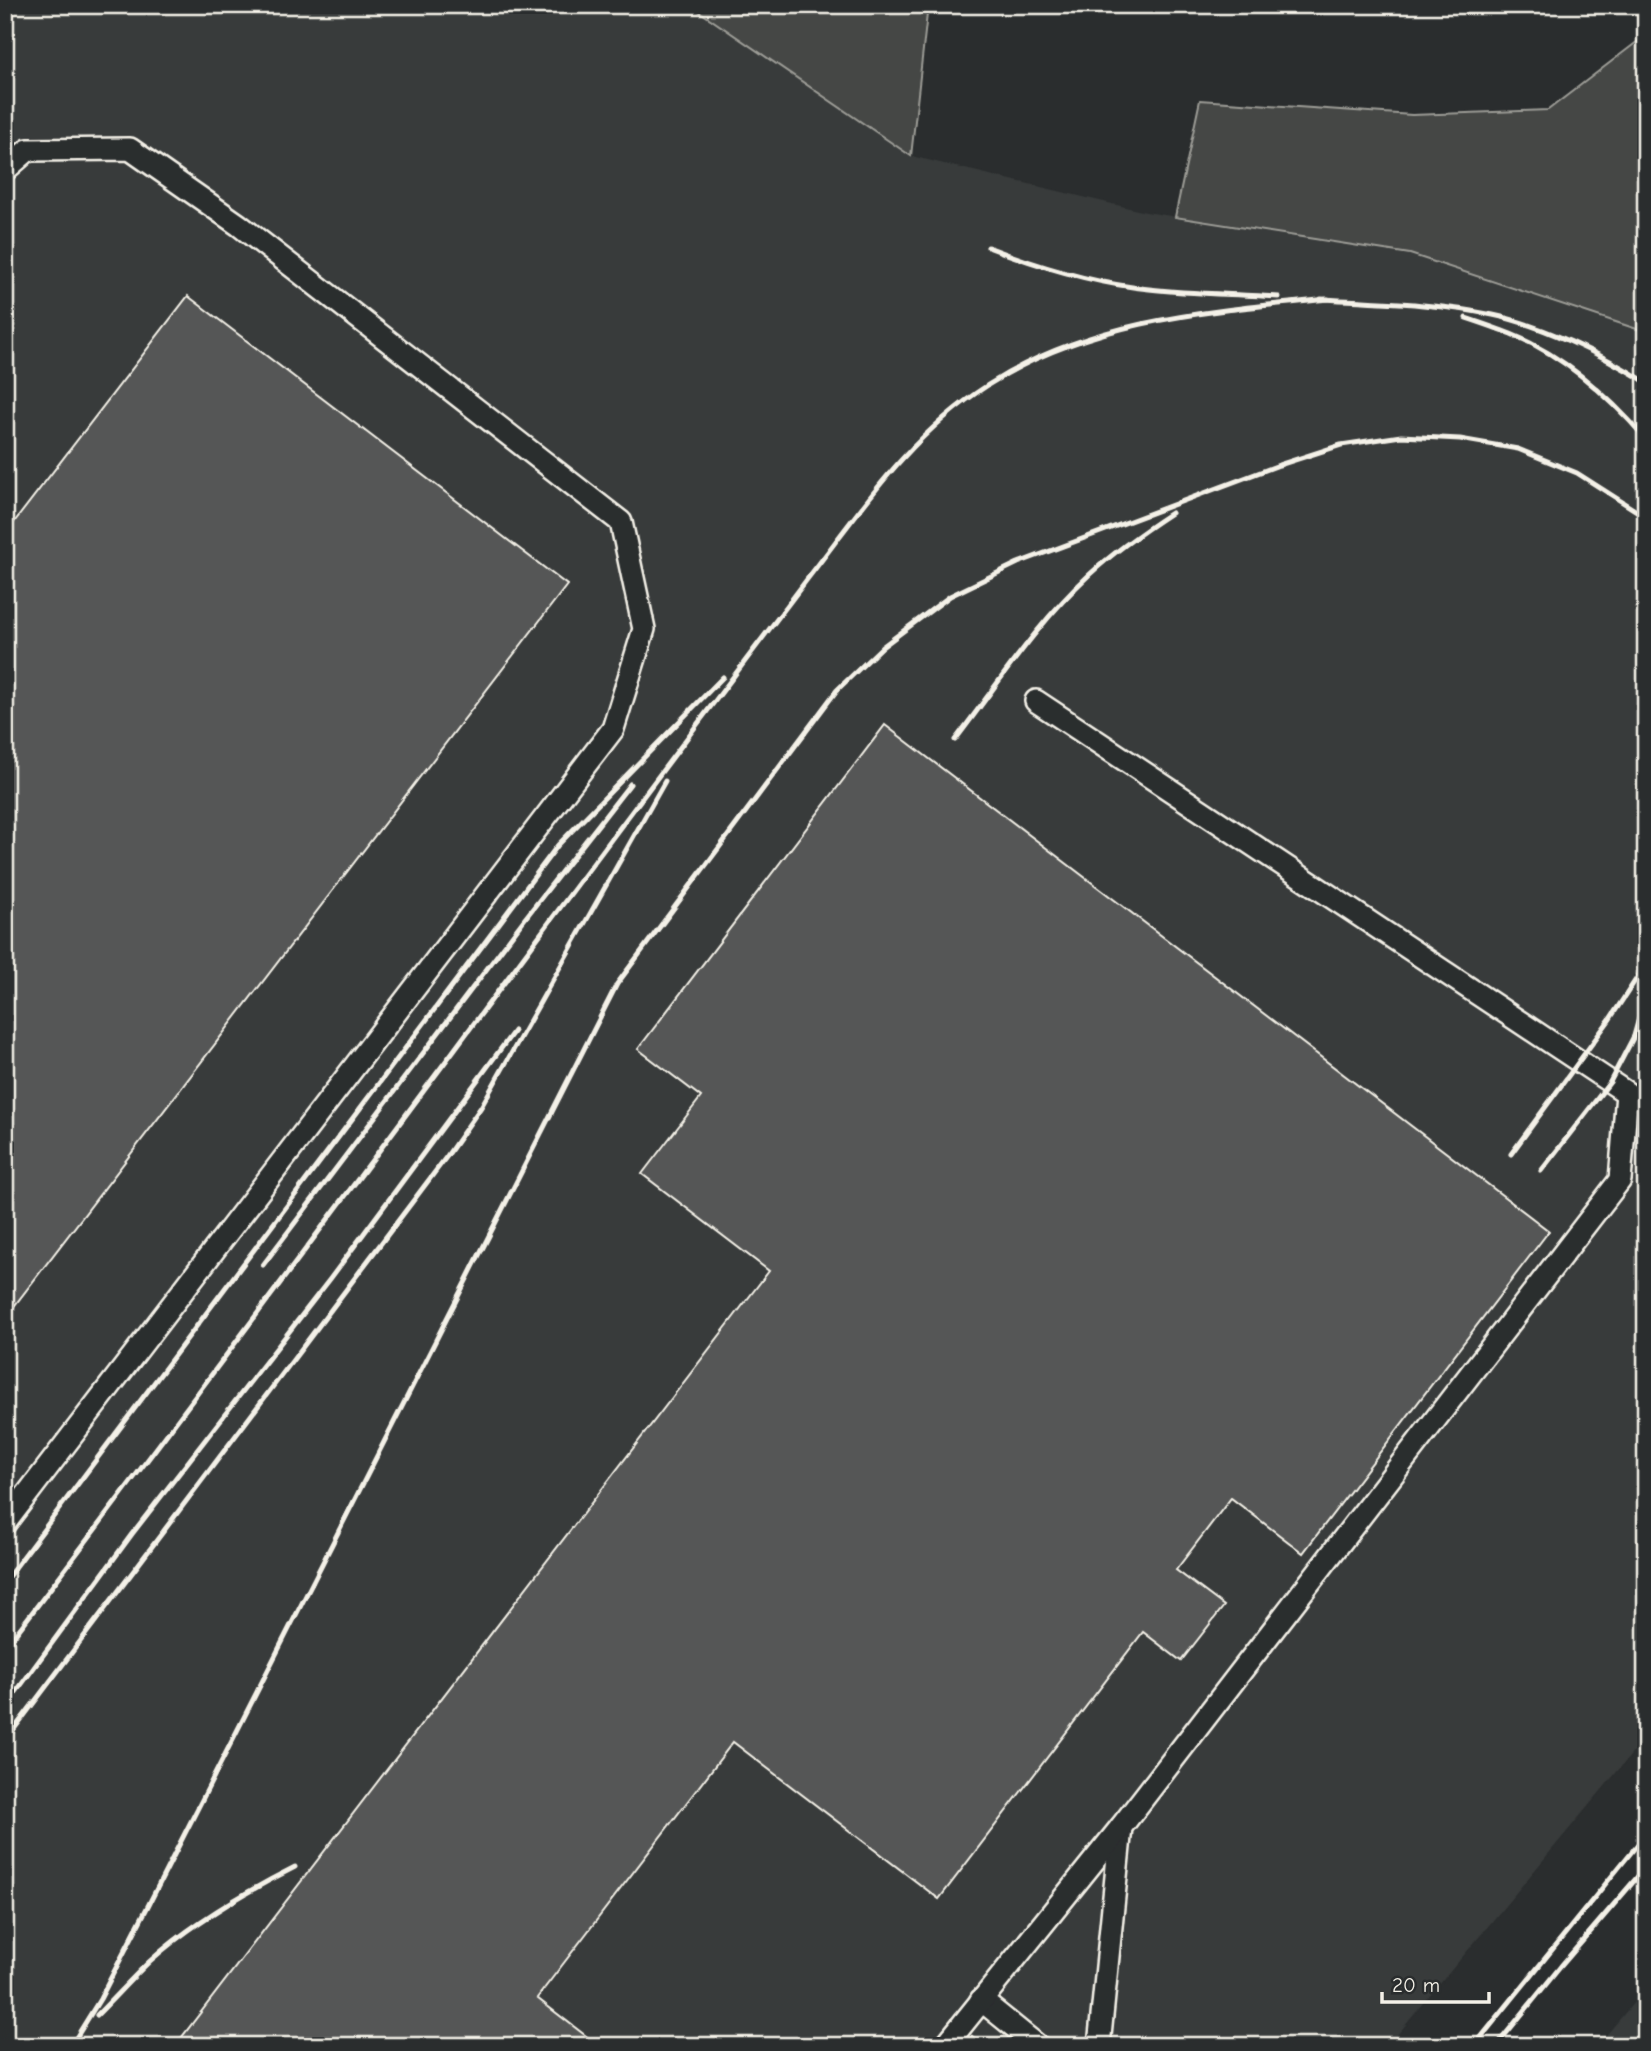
<svg xmlns="http://www.w3.org/2000/svg" width="1651" height="2051" font-family="'Comic Neue',sans-serif">
  <style>
    .built { fill: #373a3a }
    .green { fill: #444645; stroke: #9c9c96; stroke-width: 2 }
    .building { fill: #555756; stroke: #f4f1e8; stroke-width: 2 }
    .lines { fill: none; stroke-linecap: round; stroke-linejoin: round }
    .service-casing { stroke: #f4f1e8; stroke-width: 26 }
    .service { stroke: #2a2d2e; stroke-width: 21 }
    .rail { stroke: #f4f1e8; stroke-width: 5 }
  </style>
  <rect width="100%" height="100%" fill="#2a2d2e"/>
  <filter id="ink" filterUnits="userSpaceOnUse"><feTurbulence type="fractalNoise" baseFrequency=".0143" numOctaves="2"/><feDisplacementMap in="SourceGraphic" scale="14" xChannelSelector="R" yChannelSelector="G"/><feConvolveMatrix kernelMatrix="1 2 1 2 8 2 1 2 1" color-interpolation-filters="sRGB"/></filter>
  <g filter="url(#ink)">
    <g class="built">
      <polygon points="5,5 690,5 911,156 1146,212 1410,254 1646,332 1646,1737 1388,2046 5,2046"/>
      <polygon points="1646,1988 1646,2046 1597,2046"/>
    </g>
    <g class="green">
      <polygon points="690,5 928,5 911,156"/>
      <polygon points="1646,35 1646,332 1410,254 1175,217 1200,100 1412,115 1548,110"/>
    </g>
    <g class="building">
      <polygon points="188,296 567,585 5,1318 5,534"/>
      <polygon points="885,725 1549,1231 1303,1553 1231,1498 1176,1570 1224,1606 1181,1661 1143,1632 939,1899 733,1742 537,1998 599,2046 175,2046 769,1271 642,1174 701,1097 638,1049"/>
      <polygon points="972,2036 985,2046 965,2046"/>
    </g>
    <g class="lines">
      <g class="service-casing">
        <g id="service">
          <polyline points="5,170 28,150 130,149 239,225 621,522 644,629 613,729 5,1523"/>
          <polyline points="1036,701 1627,1093 1620,1180 1121,1827 1099,2046"/>
          <polyline points="981,2000 1038,2046"/>
          <polyline points="945,2046 1121,1827"/>
        </g>
      </g>
      <use href="#service" class="service"/>
      <g class="rail">
        <path d="M 988,247 C 1040,267 1094,284 1149,289 C 1192,294 1236,294 1279,297"/>
        <path d="M 1321,299 C 1378,302 1436,303 1493,315 C 1542,325 1603,355 1646,382"/>
        <path d="M 1466,318 C 1481,323 1496,328 1511,334 C 1565,356 1609,396 1646,439"/>
        <path d="M 955,740 C 998,684 1037,623 1089,575 C 1114,552 1142,532 1171,513"/>
        <polyline points="1511,1154 1610,1019 1646,964"/>
        <polyline points="1541,1171 1610,1082 1634,1036 1646,993"/>
        <polyline points="263,1265 523,921 630,784"/>
        <polyline points="5,1581 558,845 723,677"/>
        <path d="M 5,1648 C 222,1364 434,1076 648,790 C 701,719 755,648 808,578 C 865,504 909,436 988,385 C 1090,319 1211,311 1328,299"/>
        <polyline points="5,1707 132,1534 330,1279 514,1031"/>
        <polyline points="5,1741 447,1156 481,1107 665,781"/>
        <path d="M 97,2015 C 115,1997 132,1978 150,1961 C 194,1922 243,1893 295,1867"/>
        <polyline points="71,2046 100,1999 149,1904 617,984 837,690 882,647 950,596 1018,563 1279,465 1341,445 1401,436 1460,439 1518,449 1577,473 1646,517"/>
        <polyline points="1474,2046 1646,1834"/>
        <polyline points="1496,2046 1561,1966 1646,1867"/>
      </g>
    </g>
  </g>
  <rect width="1651" height="2051" fill="none" stroke="#2a2d2e" stroke-width="28"/>
  <rect x="14" y="14" width="1623" height="2023" fill="none" stroke="#f4f1e8" stroke-width="2.5" filter="url(#ink)"/>
  <path d="M1382 1992v10h107v-10" fill="none" stroke="#f4f1e8" stroke-width="3.5"/>
  <text x="1392" y="1992" font-size="21" fill="#f4f1e8" stroke="#2a2d2e" stroke-width="5" paint-order="stroke">20 m</text>
</svg>
